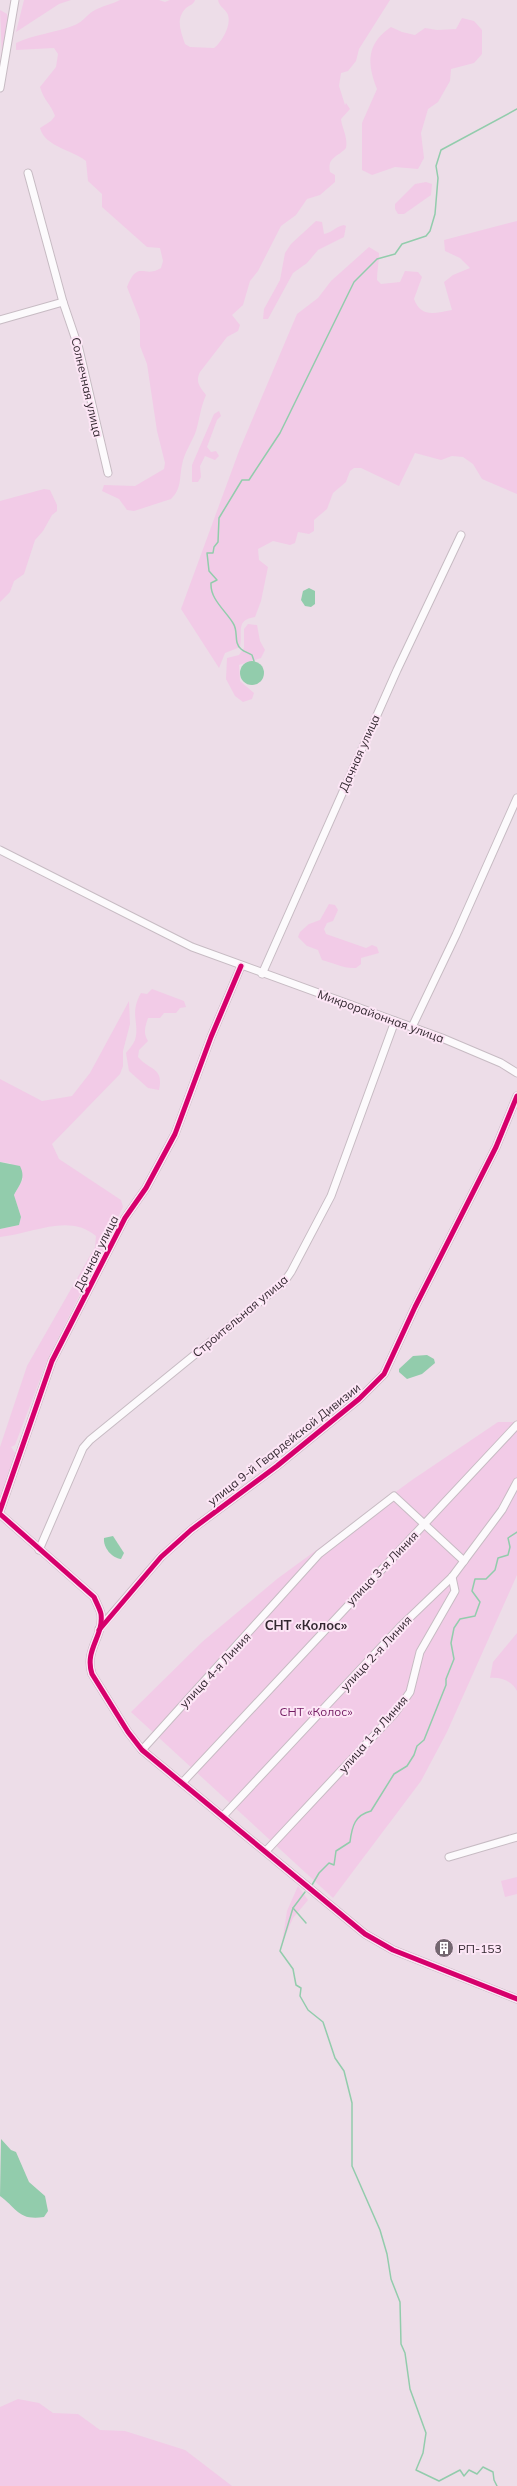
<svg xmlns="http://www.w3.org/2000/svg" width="517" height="2486" font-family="Mulish,sans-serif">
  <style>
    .green { fill: #f2cbe7 }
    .water { fill: #92ccac }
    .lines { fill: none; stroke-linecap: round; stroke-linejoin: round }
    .stream { stroke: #92ccac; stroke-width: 1.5 }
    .minor-casing { stroke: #c7bbc3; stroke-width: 9 }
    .minor { stroke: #fcfafc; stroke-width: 7 }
    .cycleway-casing { stroke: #fde6f6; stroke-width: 8 }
    .cycleway { stroke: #d6006c; stroke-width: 5 }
    .labels { text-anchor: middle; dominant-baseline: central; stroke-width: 4; stroke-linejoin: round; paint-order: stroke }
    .street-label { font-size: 12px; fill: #332830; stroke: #fde6f6 }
    .park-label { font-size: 12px; fill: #721b62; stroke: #fde6f6 }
    .poi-label { font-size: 12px; fill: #332830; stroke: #fde6f6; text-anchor: start }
    .neighbourhood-label { font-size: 13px; font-weight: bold; fill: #332830; stroke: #fde6f6 }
  </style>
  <rect width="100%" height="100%" fill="#eddde8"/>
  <g class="green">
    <polygon points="24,0 71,0 59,4 16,32"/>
    <path d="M 120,0 L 159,0 L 165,2 L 170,0 L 195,0 C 194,4 190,5 186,8 C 175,19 181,32 185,44 L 190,47 L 214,48 C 222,42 233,23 227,13 C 224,8 219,6 218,0 L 390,0 L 359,49 L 356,61 L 348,71 L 341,73 L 339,86 L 345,105 L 346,103 L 350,109 L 341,119 C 342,129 348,136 346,148 C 338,157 327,157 330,172 L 335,175 L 335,182 L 320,195 L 307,199 L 296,215 L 281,226 L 258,271 L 250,281 L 243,305 L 232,315 L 240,325 L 238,331 L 227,337 L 200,372 C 195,382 200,387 206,395 C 200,409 200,418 196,431 C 192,442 184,453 182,465 C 179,479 182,488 171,499 L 134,511 L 127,510 L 119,499 L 102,491 L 104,485 L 135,486 L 164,469 L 165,463 L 157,431 L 147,364 L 140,346 L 140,320 L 127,287 C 138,259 144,279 161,268 L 163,261 L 160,248 L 147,247 L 102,207 L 102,194 L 88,181 L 86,161 C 73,150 45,147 40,128 L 51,121 L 55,116 C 51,104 44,101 40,87 L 56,67 L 58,54 L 54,48 L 16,50 L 16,43 C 35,34 55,33 75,25 C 83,22 89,12 97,9 C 105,5 113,4 120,0 Z"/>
    <polygon points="0,10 7,14 8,19 2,57"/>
    <path d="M 462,18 L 474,21 L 482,30 L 482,54 L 474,63 L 451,69 L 450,81 L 438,102 L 428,109 L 421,133 L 424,158 L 418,169 L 395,167 L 372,175 L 362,170 L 362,123 L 377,89 C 367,63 366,44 391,27 L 402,32 L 415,35 L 425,28 L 437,30 L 456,29 Z"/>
    <polygon points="426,182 432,184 431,195 404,214 398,214 395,209 395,204 415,184"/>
    <path d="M 316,221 L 322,222 L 324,234 C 332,233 336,226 344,225 L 346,226 L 344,237 L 318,250 L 307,263 L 293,273 L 268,319 L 263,319 L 264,309 L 280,280 L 285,253 L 291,244 Z"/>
    <path d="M 517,221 L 517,494 L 482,479 L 473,464 L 463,457 L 452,456 L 441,460 L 415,453 L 399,486 L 361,468 L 354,468 L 350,471 L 346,482 L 333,493 L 327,509 L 314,520 L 314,531 L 309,534 L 298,532 L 295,543 L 290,545 L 273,541 L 258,549 L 259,560 L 268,567 L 261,601 L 255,617 C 235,620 243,632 240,647 L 225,653 L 219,668 L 181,609 L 239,451 L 297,314 L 318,298 L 331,281 L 369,247 L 379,253 C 379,263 377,271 377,280 L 381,284 L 400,282 L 405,271 L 418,272 L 422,277 L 414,299 C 421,318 435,313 452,310 L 444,282 L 453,275 L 470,268 L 460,258 L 445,251 L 444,240 Z"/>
    <polygon points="219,411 221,416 217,420 207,447 211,452 216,451 219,456 215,460 205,456 200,466 201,477 198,482 192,482 192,465 214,414"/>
    <polygon points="44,489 50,490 57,505 57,511 52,515 43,531 35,540 24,574 14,581 10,592 0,602 0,501"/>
    <polygon points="248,624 257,625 260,641 265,650 261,658 239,665 240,681 254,693 252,699 243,702 235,696 226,679 227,658 239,655 244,648 244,629"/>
    <path d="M 329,904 L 335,905 L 338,910 L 333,921 L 327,923 L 324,929 L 326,934 L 366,948 L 372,945 L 377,947 L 379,953 L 361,958 L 361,964 L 356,968 C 344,969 334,963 322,960 L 318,950 L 307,946 L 298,937 L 300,932 L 309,924 L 320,920 Z"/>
    <path d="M 152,989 L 184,1001 L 186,1007 L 180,1008 L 176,1013 L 164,1013 L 160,1018 L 148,1018 C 145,1027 143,1033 148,1041 L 139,1050 L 138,1057 C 150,1071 164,1067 159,1090 L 148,1088 L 129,1071 L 126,1053 C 129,1049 133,1045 135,1040 C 140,1023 129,1014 141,993 L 147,994 Z"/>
    <path d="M 129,1001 L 130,1024 L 123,1051 L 123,1066 L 120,1074 L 52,1144 L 59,1159 L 121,1200 L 123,1207 L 47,1361 L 15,1445 L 11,1447 L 16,1454 L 3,1494 L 0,1498 L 0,1447 L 27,1366 L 95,1247 L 96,1236 C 68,1213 33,1234 0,1237 L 0,1229 L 19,1225 L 21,1217 L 14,1195 L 23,1179 L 10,1163 L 0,1162 L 0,1079 L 42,1101 L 72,1096 L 90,1073 Z"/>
    <polygon points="498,1422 517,1422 517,1575 447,1732 421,1781 333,1898 131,1712 202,1642 277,1579 412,1480"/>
    <path d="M 517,1633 L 517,1691 C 512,1681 501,1677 490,1678 L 493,1662 Z"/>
    <polygon points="517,1877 517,1894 505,1897 501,1881"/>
    <polygon points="298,1886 308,1900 293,1918 282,1943 287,1911"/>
    <polygon points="18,2399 39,2403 53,2413 78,2414 100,2430 125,2431 185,2450 232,2486 0,2486 0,2407"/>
  </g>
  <g class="water">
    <polygon points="309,588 315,591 315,604 311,607 305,606 301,600 303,591"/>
    <circle cx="252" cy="673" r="12"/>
    <path d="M 0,1162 L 20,1166 C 26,1178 20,1184 14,1195 L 21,1217 L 19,1225 L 0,1229 Z"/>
    <polygon points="427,1355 434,1359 435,1363 422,1374 407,1379 399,1372 399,1369 413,1356"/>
    <path d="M 113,1536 L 124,1553 L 121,1559 C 112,1558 103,1548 104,1538 Z"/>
    <path d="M 1,2139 L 11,2150 L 16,2152 L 29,2182 L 45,2196 L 48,2211 L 44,2217 C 18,2221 17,2208 0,2196 Z"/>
  </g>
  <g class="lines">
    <g class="stream">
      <path d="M 254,661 L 252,655 C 249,653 244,652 241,649 C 233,642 239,632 233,623 C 225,610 210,599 211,583 L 217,580 L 209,571 L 207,553 L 213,553 L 214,547 L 218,542 L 219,518 L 242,480 L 249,480 L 280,433 L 354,282 L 377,259 L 395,254 L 402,244 L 426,236 L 430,231 L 435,214 L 438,178 L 436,166 L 441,150 L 517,109"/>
      <path d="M 312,1885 L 319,1873 L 329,1863 L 334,1865 L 336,1851 L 350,1842 C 352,1826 355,1815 371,1811 L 394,1774 L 407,1766 L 414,1755 L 417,1746 L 424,1740 L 446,1685 L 446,1679 L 454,1659 L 451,1643 L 454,1628 L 460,1619 L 475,1616 L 480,1602 L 472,1591 L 475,1579 L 486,1579 L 495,1570 L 498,1558 L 508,1555 L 510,1547 L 508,1538 L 517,1532"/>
      <polyline points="305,1892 293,1908 280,1951 293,1969 296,1985 301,1988 300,1996 308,2010 323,2022 335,2058 344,2071 352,2103 352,2166 380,2230 387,2254 391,2279 400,2302 401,2344 405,2353 410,2389 426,2433 423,2453 416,2470 439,2481 460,2470 464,2476 469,2470 477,2474 483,2467 493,2472 494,2480 497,2486"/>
      <polyline points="293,1908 306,1923"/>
    </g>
    <g class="minor-casing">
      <g id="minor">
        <polyline points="0,88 15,0"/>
        <polyline points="28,173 63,302 79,349 108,473"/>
        <polyline points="0,320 63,302"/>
        <polyline points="0,850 192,947 442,1038 501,1063 517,1073"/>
        <polyline points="262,974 397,670 461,535"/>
        <polyline points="412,1027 456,935 517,798"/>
        <polyline points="0,1511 52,1361 125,1218 146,1188 175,1134 211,1037 241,966"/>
        <path d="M 0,1514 L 94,1597 C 96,1602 100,1609 101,1614 C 104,1636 84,1650 92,1674 L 128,1732 L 142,1750 L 365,1934 L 393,1950 L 517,1999"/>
        <polyline points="39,1550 83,1448 90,1440 284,1282 291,1272 331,1196 395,1021"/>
        <polyline points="99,1629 161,1557 191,1530 277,1466 359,1399 384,1374 415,1307 496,1147 517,1096"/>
        <polyline points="142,1750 319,1554 394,1496 464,1561"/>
        <polyline points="182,1783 517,1425"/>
        <polyline points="224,1815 400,1627 452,1577 502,1510 517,1482"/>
        <polyline points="266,1851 395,1713 410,1692 420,1652 455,1591 452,1577"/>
        <polyline points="449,1857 517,1837"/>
      </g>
    </g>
    <use href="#minor" class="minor"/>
    <g class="cycleway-casing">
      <g id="cycleway">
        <polyline points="0,1511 52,1361 125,1218 146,1188 175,1134 211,1037 241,966"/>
        <path d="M 0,1514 L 94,1597 C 96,1602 100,1609 101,1614 C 104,1636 84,1650 92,1674 L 128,1732 L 142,1750 L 365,1934 L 393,1950 L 517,1999"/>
        <polyline points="99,1630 161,1557 191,1530 277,1466 359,1399 384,1374 415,1307 496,1147 517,1096"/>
      </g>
    </g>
    <use href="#cycleway" class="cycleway"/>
  </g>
  <defs>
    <g id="building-disc" transform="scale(1)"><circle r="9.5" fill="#746770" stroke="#fde6f6"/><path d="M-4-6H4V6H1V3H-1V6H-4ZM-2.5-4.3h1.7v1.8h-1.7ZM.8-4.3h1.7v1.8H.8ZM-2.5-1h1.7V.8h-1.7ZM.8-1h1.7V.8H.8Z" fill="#fff"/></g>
  </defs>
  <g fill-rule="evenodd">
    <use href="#building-disc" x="444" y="1948"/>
  </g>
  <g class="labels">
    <g class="street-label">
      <text transform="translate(87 387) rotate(77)">Солнечная улица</text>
      <text transform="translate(359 753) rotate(-66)">Дачная улица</text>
      <text transform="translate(381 1016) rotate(20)">Микрорайонная улица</text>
      <text transform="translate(96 1253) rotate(-63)">Дачная улица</text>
      <text transform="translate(240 1316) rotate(-40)">Строительная улица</text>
      <text transform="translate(284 1444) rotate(-38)">улица 9-й Гвардейской Дивизии</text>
      <text transform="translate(382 1568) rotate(-46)">улица 3-я Линия</text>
      <text transform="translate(376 1653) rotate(-47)">улица 2-я Линия</text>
      <text transform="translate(215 1670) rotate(-47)">улица 4-я Линия</text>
      <text transform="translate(373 1734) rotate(-49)">улица 1-я Линия</text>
    </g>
    <g class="park-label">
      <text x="316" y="1711">СНТ «Колос»</text>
    </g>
    <g class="poi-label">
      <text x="458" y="1948">РП-153</text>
    </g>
    <g class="neighbourhood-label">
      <text x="306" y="1625">СНТ «Колос»</text>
    </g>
  </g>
</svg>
